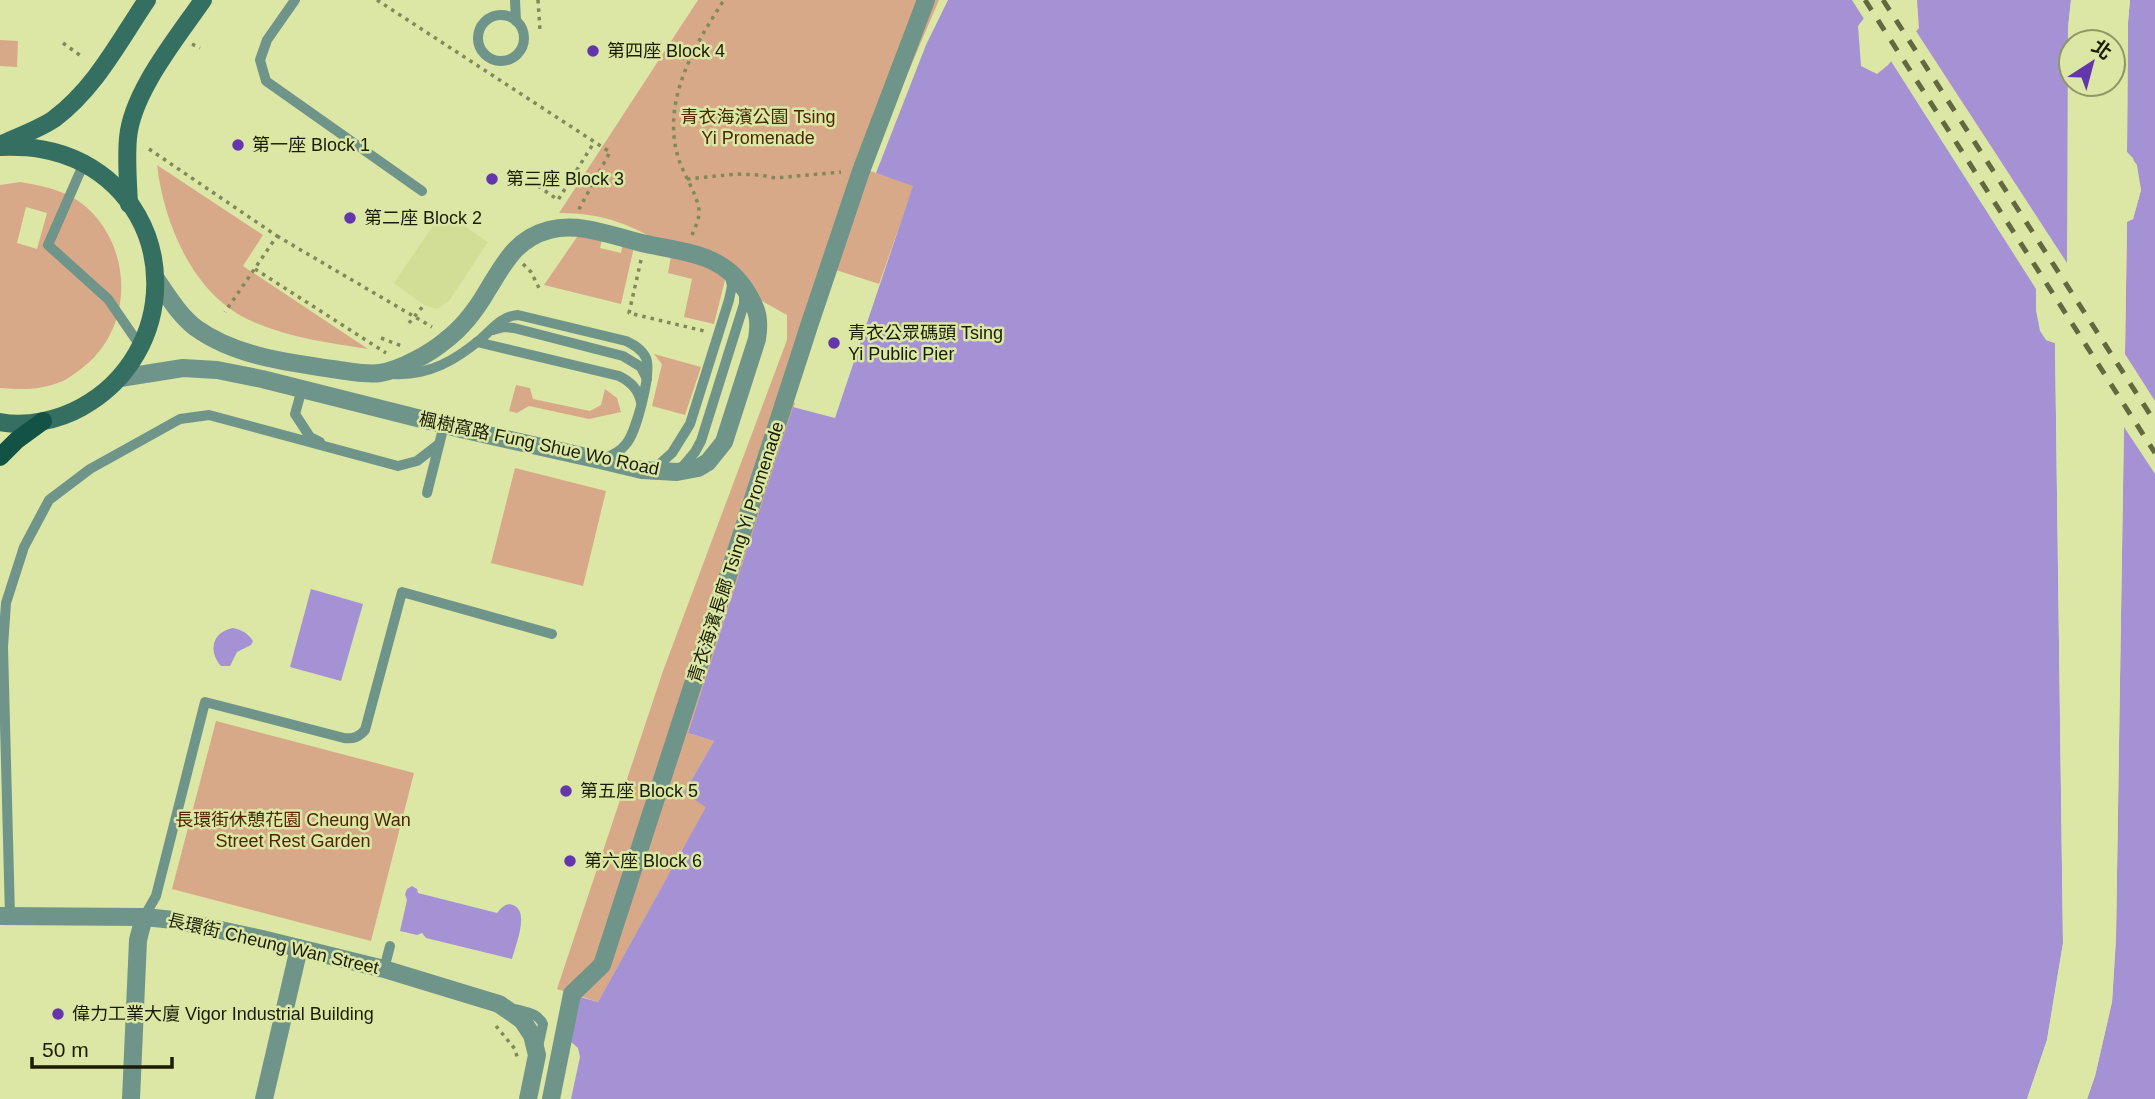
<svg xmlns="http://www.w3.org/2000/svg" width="2155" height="1099" font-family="Arial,'Noto Sans TC',sans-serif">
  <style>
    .built { fill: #d2de95 }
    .green { fill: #d8a988; fill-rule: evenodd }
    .water { fill: #a492d5 }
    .pier { fill: #dce7a5 }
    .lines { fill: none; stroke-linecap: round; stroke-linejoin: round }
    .path { stroke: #818859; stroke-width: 3.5; stroke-dasharray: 3.5 5; stroke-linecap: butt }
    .lane { stroke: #6f948a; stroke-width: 10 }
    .street { stroke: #6f948a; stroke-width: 18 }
    .secondary { stroke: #346f61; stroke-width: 18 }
    .primary { stroke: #135346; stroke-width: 18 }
    .rail { stroke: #626840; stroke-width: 5; stroke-dasharray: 12 12; stroke-linecap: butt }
    .path-bridge { stroke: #818859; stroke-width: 3.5; stroke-dasharray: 3.5 5; stroke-linecap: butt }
    .poi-dot { fill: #6336ad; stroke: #dce7a5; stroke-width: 2.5 }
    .labels { text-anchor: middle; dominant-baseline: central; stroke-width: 5; stroke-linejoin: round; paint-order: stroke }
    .poi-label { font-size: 18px; fill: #1a1d04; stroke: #dce7a5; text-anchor: start }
    .park-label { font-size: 18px; fill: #4f2601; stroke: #dce7a5 }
    .street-label { font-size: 18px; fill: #1a1d04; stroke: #dce7a5 }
  </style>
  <rect width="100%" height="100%" fill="#dce7a5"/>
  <polygon class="built" points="443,211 488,242 449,301 437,309 424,305 394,283"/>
  <g class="green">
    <path d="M 698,0 L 939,0 L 892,110 L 870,171 L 914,185 L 879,284 L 833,269 L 789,401 L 795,403 L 688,733 L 714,741 L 684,793 L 707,806 L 598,1002 L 557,989 L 663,671 L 787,340 L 787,315 L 725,280 L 714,324 L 684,317 L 692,279 L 668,273 L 671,256 L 690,260 C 643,232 616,213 559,213 Z"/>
    <polygon points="0,40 18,41 17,67 0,66"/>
    <path d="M 157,165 L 263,235 L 243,266 L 368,349 C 329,343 285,337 249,320 C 192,293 164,223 157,165 Z"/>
    <path d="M 20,182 C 43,186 66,190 85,206 C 134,248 134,330 81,369 C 75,373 69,378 63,381 C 42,390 22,390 0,388 L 0,185 ZM 26,207 L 47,213 L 37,249 L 17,243 Z"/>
    <polygon points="579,234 602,240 600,248 621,253 623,244 634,247 621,304 544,285"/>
    <polygon points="654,354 701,367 685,415 652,406 662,364"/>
    <polygon points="516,385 530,388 533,399 590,411 601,405 605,389 617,398 621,412 589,419 529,406 517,413 509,411"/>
    <polygon points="515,468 606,491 583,586 491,563"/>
    <polygon points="216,721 414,773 371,941 172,889"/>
  </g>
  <g class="water">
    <polygon points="948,0 1878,0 1858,26 1861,66 1877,74 1888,65 1919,28 1917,0 2071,0 2068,28 2068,263 2043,272 2036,310 2046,340 2055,343 2063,943 2047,1040 2027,1099 571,1099 580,1057 578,1048 571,1042 580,997 598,1002 706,807 684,793 714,741 688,733 793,407 835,418 913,186 876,173 926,45"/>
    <polygon points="2130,0 2155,0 2155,1099 2087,1099 2095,1076 2112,1002 2116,938 2127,221 2133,219 2141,190 2133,158 2127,152 2128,22"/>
    <polygon points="311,589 363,604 341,681 290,667"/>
    <path d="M 233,628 C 242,630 248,633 253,641 L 251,645 L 237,652 L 230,666 L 221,666 C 208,651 212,632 233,628 Z"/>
    <path d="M 412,886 L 417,889 L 418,893 L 497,913 C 502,907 507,901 515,906 C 529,914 515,947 512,959 L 426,938 L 422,933 L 417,935 L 400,931 L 407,900 L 405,894 L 407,889 Z"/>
  </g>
  <g class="pier">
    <polygon points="1852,0 1882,0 1866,22"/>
    <polygon points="2071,0 2075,0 2071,42 2071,263 2069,266 2061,266 2050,270 2041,285 2039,296 2043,330 2048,337 2057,340 2058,343 2066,943 2050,1041 2030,1099 2027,1099 2047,1040 2063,943 2055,343 2046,340 2040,331 2036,310 2036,289 1889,58 1914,28 2067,263 2068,28"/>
    <polygon points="2126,0 2130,0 2128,22 2127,152 2137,165 2141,190 2133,219 2127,222 2125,354 2155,401 2155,474 2124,427 2116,938 2112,1002 2095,1076 2087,1099 2084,1099 2092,1075 2109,1002 2112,938 2123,221 2130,217 2137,190 2134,166 2124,152 2125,22"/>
  </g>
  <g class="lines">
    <g class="path">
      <polyline points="377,0 610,152 578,211"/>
      <polyline points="538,0 540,30"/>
      <polyline points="63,43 81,56"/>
      <polyline points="192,44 200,48"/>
      <polyline points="149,149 277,236 225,312"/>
      <polyline points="687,179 737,174 760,175 775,178 841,172"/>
      <polyline points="531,181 558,200 593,144"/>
      <path d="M 692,235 C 695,228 700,217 699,210 C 697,194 684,175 679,160 C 660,103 694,46 724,0"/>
      <polyline points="277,236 432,327"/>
      <polyline points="641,260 629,313 704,331"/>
      <polyline points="523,264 531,272 541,292"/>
      <polyline points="255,269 386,353"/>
      <polyline points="381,338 402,346"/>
      <polyline points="496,1026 515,1049 517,1057"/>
    </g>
    <g class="lane">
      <polyline points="295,0 267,40 260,60 266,81 422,191"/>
      <polyline points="515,0 516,21"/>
      <circle cx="501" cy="38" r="23"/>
      <polyline points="84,163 48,245 108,299 141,347"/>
      <polyline points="493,330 504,327 514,328 623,356 641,367 647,379"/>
      <path d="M 477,342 L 619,376 C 631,382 638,389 641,402"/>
      <path d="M 393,374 C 429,376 456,360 482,338 C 494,327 502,316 518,315 L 626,341 C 634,345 642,349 646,358 C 652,373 636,433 626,444 C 620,452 611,456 603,459"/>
      <polyline points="302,389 295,414 310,437 320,442"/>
      <polyline points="653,470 672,453 690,424 729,300 732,286 729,272"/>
      <polyline points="679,471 695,452 701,441 744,304 744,292"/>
      <polyline points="427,493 444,425"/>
      <polyline points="10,916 3,647 6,603 24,547 49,500 90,469 180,419 209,415 398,466 417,461 439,444"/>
      <path d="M 144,917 L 156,896 L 205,702 L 344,738 C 354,739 359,737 365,730 L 402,592 L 552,634"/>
      <polyline points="384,969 390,946"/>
      <path d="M 515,1009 C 526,1012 538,1013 543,1024 L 538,1047"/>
    </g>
    <g class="street">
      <path d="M 120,378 L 183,368 L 217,370 L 262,379 L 461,429 L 600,460 L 642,470 L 677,472 L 698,468 L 708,462 L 724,442 L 757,339 C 760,321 758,310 748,294 C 723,251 682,253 638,242 C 610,235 578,222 549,230 C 515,239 504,264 487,291 C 476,310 463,327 446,340 C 431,353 400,370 380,373 C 365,375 347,371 332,369 C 286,362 235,356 196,328 C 179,315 168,296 156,279"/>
      <polyline points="0,916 144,917 174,920 262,939 384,969 499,1004 522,1020 532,1035 537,1055 528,1099"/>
      <polyline points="131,1099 138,940 144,917"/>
      <polyline points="264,1099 299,948"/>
      <polyline points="551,1099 572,994 602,965 809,326 861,171 926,0"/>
    </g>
    <g class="secondary">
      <path d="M 0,145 C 16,137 40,129 54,119 C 96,87 118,43 147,0"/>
      <path d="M 0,147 C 29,146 56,149 83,163 C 181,215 178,354 82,407 C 59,420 27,427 0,422"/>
      <path d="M 129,204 C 128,182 126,160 128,138 C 132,92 177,38 203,0"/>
    </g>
    <polyline class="primary" points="0,457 17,440 43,421"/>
    <g class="rail">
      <polyline points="1865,0 2155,453"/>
      <polyline points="1883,0 2155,422"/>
    </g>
    <polyline class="path-bridge" points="409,323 424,305"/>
  </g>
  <g class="poi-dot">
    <circle cx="593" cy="51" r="7"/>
    <circle cx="238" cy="145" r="7"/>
    <circle cx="492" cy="179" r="7"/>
    <circle cx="350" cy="218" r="7"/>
    <circle cx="834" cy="343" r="7"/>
    <circle cx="566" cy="791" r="7"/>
    <circle cx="570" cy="861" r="7"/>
    <circle cx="58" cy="1014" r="7"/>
  </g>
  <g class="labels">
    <g class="poi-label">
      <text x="607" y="51">第四座 Block 4</text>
      <text x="252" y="145">第一座 Block 1</text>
      <text x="506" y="179">第三座 Block 3</text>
      <text x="364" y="218">第二座 Block 2</text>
      <text x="848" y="333">青衣公眾碼頭 Tsing<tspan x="848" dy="21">Yi Public Pier</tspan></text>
      <text x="580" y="791">第五座 Block 5</text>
      <text x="584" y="861">第六座 Block 6</text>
      <text x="72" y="1014">偉力工業大廈 Vigor Industrial Building</text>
    </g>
    <g class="park-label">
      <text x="758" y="117">青衣海濱公園 Tsing<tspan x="758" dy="21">Yi Promenade</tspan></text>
      <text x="293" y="820">長環街休憩花園 Cheung Wan<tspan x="293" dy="21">Street Rest Garden</tspan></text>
    </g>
    <g class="street-label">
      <text transform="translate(539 444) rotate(12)">楓樹窩路 Fung Shue Wo Road</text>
      <text transform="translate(736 552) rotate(-72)">青衣海濱長廊 Tsing Yi Promenade</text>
      <text transform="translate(273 944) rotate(13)">長環街 Cheung Wan Street</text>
    </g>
  </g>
  <g transform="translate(2092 63) rotate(36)"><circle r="33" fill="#dce7a5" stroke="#8e9665" stroke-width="2"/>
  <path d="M0-5L12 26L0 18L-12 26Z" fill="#6336ad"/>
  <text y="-10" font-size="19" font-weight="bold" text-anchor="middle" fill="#1a1d04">北</text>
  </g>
  <path d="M32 1057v10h140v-10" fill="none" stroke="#1a1d04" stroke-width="3.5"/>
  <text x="42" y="1057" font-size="21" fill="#1a1d04" stroke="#dce7a5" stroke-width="5" paint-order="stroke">50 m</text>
</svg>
